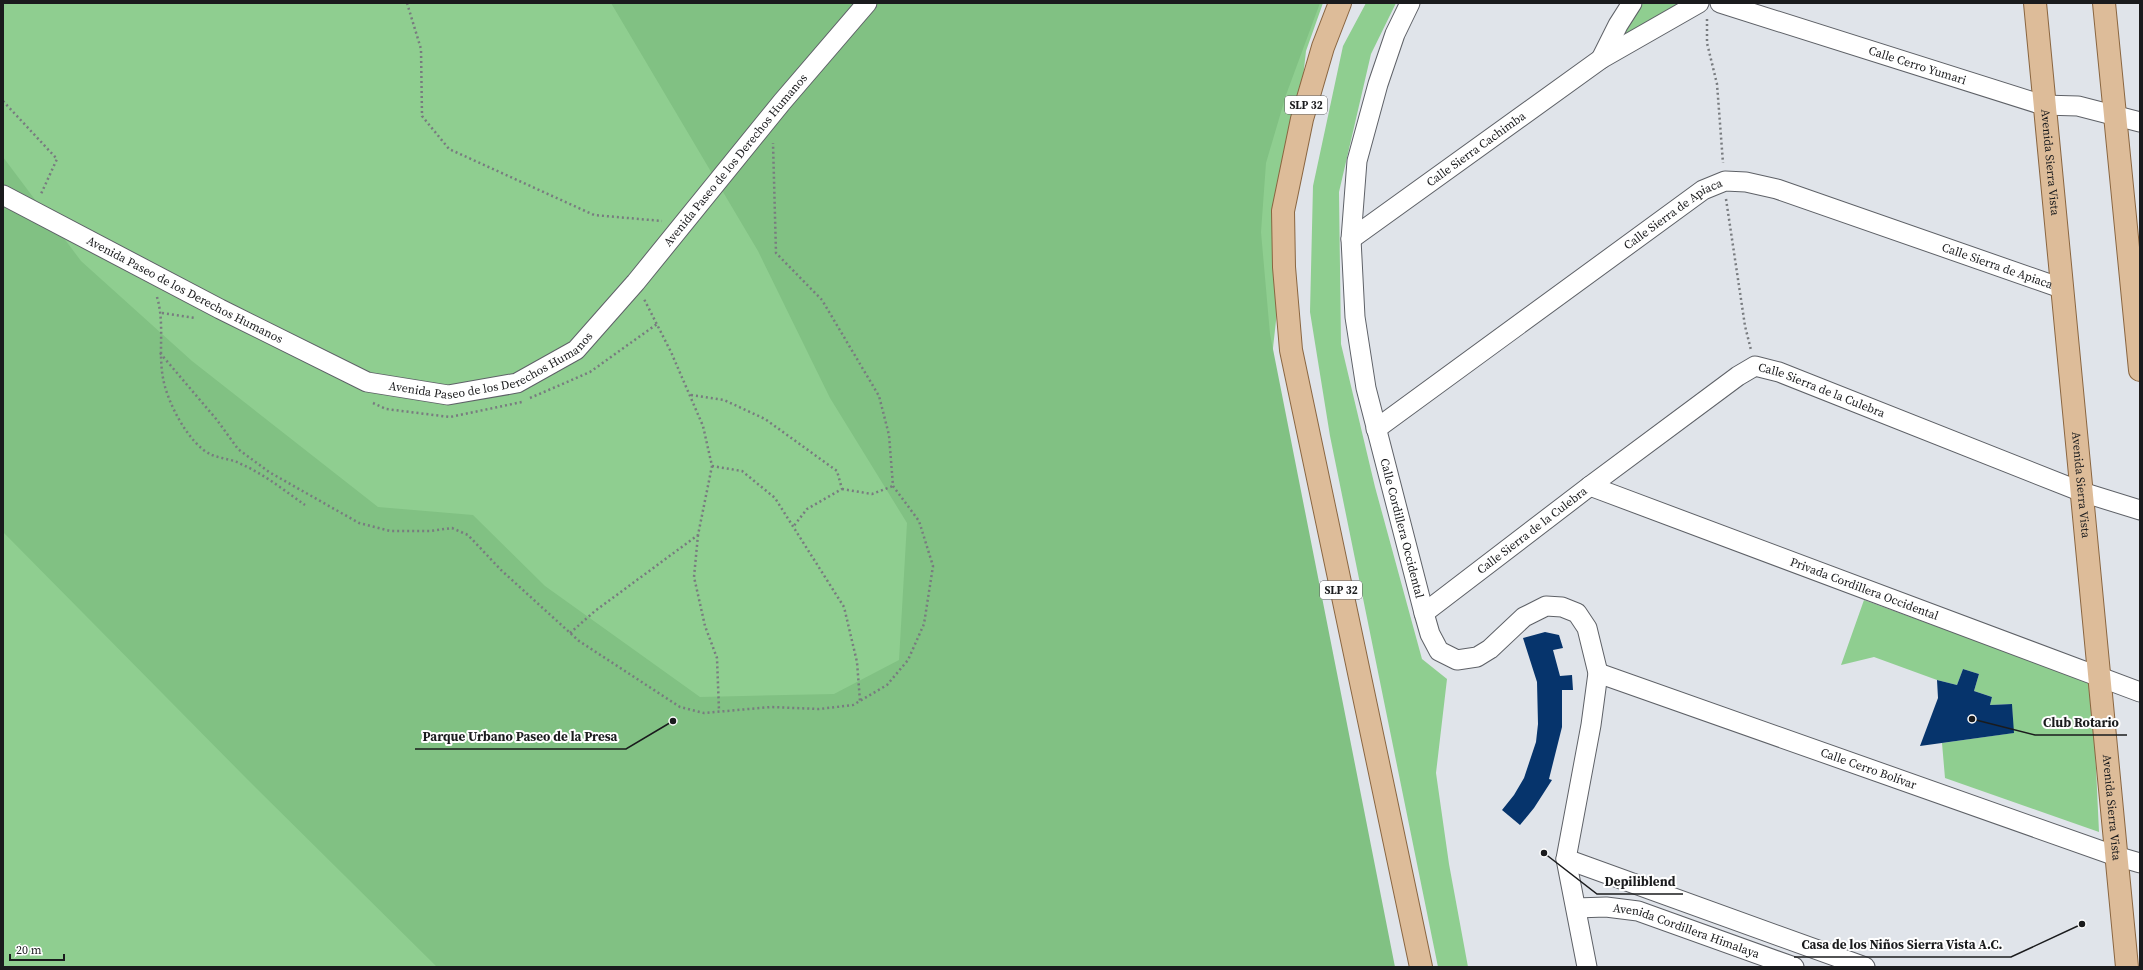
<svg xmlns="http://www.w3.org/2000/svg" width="2143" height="970" font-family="'Source Serif 4',serif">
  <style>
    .green { fill: #8fce90 }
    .forest { fill: #81c183 }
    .building { fill: #06346c }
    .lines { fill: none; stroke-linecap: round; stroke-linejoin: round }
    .minor-casing { stroke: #5e6167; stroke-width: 21 }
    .major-casing { stroke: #8a6641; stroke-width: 24 }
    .path { stroke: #787b7f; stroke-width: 2.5; stroke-dasharray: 2 3; stroke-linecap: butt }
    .minor { stroke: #fff; stroke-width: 19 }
    .major { stroke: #ddbc99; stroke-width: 22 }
    .labels { text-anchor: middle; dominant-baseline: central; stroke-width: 4; stroke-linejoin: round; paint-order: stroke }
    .shield { fill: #fff; stroke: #5f5f61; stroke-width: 1 }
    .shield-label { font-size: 11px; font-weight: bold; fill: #1a1b1d }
    .street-label { font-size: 12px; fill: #1a1b1d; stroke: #fff }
    .leader { fill: none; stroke: #1a1b1d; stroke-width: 1.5 }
    .callout-dot { fill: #1a1b1d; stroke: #fff; stroke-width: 1.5 }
    .callout-label { font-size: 13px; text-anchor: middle; font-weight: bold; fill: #1a1b1d; stroke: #fff; stroke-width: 4; stroke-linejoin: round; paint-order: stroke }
  </style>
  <rect width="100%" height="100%" fill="#e0e4ea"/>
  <g class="green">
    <polygon points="3,3 1323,3 1306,51 1272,357 1394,967 3,967"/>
    <polygon points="1366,3 1396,3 1371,54 1339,192 1341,344 1375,487 1422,659 1447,679 1436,773 1449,864 1468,967 1438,967 1330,436 1310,312 1313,186 1343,46"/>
    <polygon points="1643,3 1685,3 1620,40"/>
    <polygon points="1864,600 2092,683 2099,832 1945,778 1942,743 2013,733 2012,704 1990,705 1992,697 1974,691 1979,674 1963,669 1957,685 1937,680 1874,657 1841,665"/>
  </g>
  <polygon class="forest" points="611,3 1320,3 1286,95 1266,163 1261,232 1270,334 1395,967 437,967 248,780 3,532 3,157 81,261 192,361 378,507 473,515 545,586 700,697 834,694 899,660 907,523 830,398 758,251"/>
  <g class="building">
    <polygon points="1545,632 1559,635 1563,648 1553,650 1560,676 1572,675 1573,690 1562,690 1562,727 1549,779 1552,780 1534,808 1520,825 1502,810 1514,795 1524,778 1536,742 1538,724 1537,682 1523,638"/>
    <polygon points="1963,669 1979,674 1974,691 1992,697 1990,705 2012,704 2014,733 1920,746 1938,698 1937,680 1957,685"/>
  </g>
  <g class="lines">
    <g class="minor-casing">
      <g id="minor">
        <path id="s1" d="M 1410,3 L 1395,34 L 1378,84 L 1357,161 L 1351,239 L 1355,317 L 1366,388 L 1424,613 L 1430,634 L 1439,651 L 1457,660 L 1477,657 L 1490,649 L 1524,617 L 1546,606 L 1562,607 L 1577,613 L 1587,628 L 1598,673 L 1591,725 L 1566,859 L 1587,967"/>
        <path id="s2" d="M 1720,3 L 2043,105 L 2078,106 L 2140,122"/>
        <polyline points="1601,59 1618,25 1632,3"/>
        <path id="s3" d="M 3,195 L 220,309 L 367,382 L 448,395 L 517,383 L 576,350 L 636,282 L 782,102 L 867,3"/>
        <path id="s4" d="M 1351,239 L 1601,59 L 1699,3"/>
        <path id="s5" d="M 1376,429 L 1703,190 L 1725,181 L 1746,182 L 1777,189 L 2061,288"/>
        <path id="s6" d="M 1590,486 L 2140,692"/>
        <path id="s7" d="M 1424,613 L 1590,486 L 1738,376 L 1755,366 L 1779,372 L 2082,492 L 2140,510"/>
        <path id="s8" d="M 1598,673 L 2116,856 L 2140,863"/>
        <polyline points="1566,859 1865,967"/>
        <path id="s9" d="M 1576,908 L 1606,907 L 1638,911 L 1794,967"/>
      </g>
    </g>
    <g class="major-casing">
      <g id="major">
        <polyline points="1340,3 1323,47 1302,119 1283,211 1284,267 1291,350 1421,967"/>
        <path id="s10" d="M 2035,3 L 2127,967"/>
        <polyline points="2104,3 2140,370"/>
      </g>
    </g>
    <g class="path">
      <polyline points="407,3 421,49 422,116 449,149 594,215 662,221"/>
      <polyline points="1707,19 1707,43 1717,84 1723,163"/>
      <polyline points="3,101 57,159 41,194"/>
      <polyline points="1726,199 1745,326 1751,350"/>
      <path d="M 157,297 C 165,324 158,351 163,378 C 167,402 189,445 212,455 C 222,459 232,459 241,464 C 264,474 285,491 305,505"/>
      <polyline points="162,313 195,318"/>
      <polyline points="160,353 217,420 238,449 269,472 359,523 390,531 430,531 452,528 468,535 501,570 579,641 680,707 704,713 771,707 819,709 853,705 887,685 908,660 924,624 933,566 919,521 893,486 889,435 879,396 822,300 776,253 773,143"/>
      <polyline points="691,395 724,400 765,419 837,471 842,489 807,509 793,527"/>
      <polyline points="530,398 590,372 657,324"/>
      <polyline points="373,403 386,409 450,417 522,402"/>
      <polyline points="712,466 742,471 775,498 844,607 857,662 860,701"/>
      <polyline points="842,489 872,494 893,486"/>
      <polyline points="698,535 694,577 705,626 717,658 719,711"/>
      <polyline points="570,633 595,611 698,535 712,466 703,426 671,352 644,299"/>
    </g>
    <use href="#minor" class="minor"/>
    <use href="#major" class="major"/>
  </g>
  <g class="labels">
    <g class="shield">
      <rect x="1285" y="96" width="42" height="18" rx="3"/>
      <rect x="1320" y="581" width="42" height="18" rx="3"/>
    </g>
    <g class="shield-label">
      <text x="1306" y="105">SLP 32</text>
      <text x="1341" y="590">SLP 32</text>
    </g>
    <g class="street-label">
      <text stroke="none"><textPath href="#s2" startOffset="207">Calle Cerro Yumari</textPath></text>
      <text stroke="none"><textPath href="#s4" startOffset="154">Calle Sierra Cachimba</textPath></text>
      <text stroke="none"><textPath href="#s3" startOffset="877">Avenida Paseo de los Derechos Humanos</textPath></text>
      <text stroke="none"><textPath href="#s10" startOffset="160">Avenida Sierra Vista</textPath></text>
      <text stroke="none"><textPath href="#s5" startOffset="367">Calle Sierra de Apiaca</textPath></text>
      <text stroke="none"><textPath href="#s5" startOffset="715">Calle Sierra de Apiaca</textPath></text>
      <text stroke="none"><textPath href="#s3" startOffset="205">Avenida Paseo de los Derechos Humanos</textPath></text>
      <text stroke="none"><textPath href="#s3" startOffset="541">Avenida Paseo de los Derechos Humanos</textPath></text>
      <text stroke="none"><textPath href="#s7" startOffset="484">Calle Sierra de la Culebra</textPath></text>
      <text stroke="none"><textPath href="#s10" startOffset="484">Avenida Sierra Vista</textPath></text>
      <text stroke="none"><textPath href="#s1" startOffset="540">Calle Cordillera Occidental</textPath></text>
      <text stroke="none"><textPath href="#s7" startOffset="136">Calle Sierra de la Culebra</textPath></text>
      <text stroke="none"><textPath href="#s6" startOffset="293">Privada Cordillera Occidental</textPath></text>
      <text stroke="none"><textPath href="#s8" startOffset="287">Calle Cerro Bolívar</textPath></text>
      <text stroke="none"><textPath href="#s10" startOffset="808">Avenida Sierra Vista</textPath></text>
      <text stroke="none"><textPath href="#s9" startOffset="114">Avenida Cordillera Himalaya</textPath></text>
    </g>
  </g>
  <path class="leader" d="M1972 719L2035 735H2127M673 721L626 749H415M1544 853L1597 894H1683M2082 924L2011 957H1794"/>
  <g class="callout-dot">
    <circle cx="1972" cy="719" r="4"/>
    <circle cx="673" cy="721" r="4"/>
    <circle cx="1544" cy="853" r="4"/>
    <circle cx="2082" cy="924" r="4"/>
  </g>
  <g class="callout-label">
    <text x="2081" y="727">Club Rotario</text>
    <text x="520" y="741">Parque Urbano Paseo de la Presa</text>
    <text x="1640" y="886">Depiliblend</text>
    <text x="1902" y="949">Casa de los Niños Sierra Vista A.C.</text>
  </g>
  <rect width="2143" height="970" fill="none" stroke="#1a1b1d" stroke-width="8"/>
  <path d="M10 954v6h54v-6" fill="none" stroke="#1a1b1d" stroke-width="2"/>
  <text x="16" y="954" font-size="12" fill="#1a1b1d" stroke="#ffffff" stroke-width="3" paint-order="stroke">20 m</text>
</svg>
